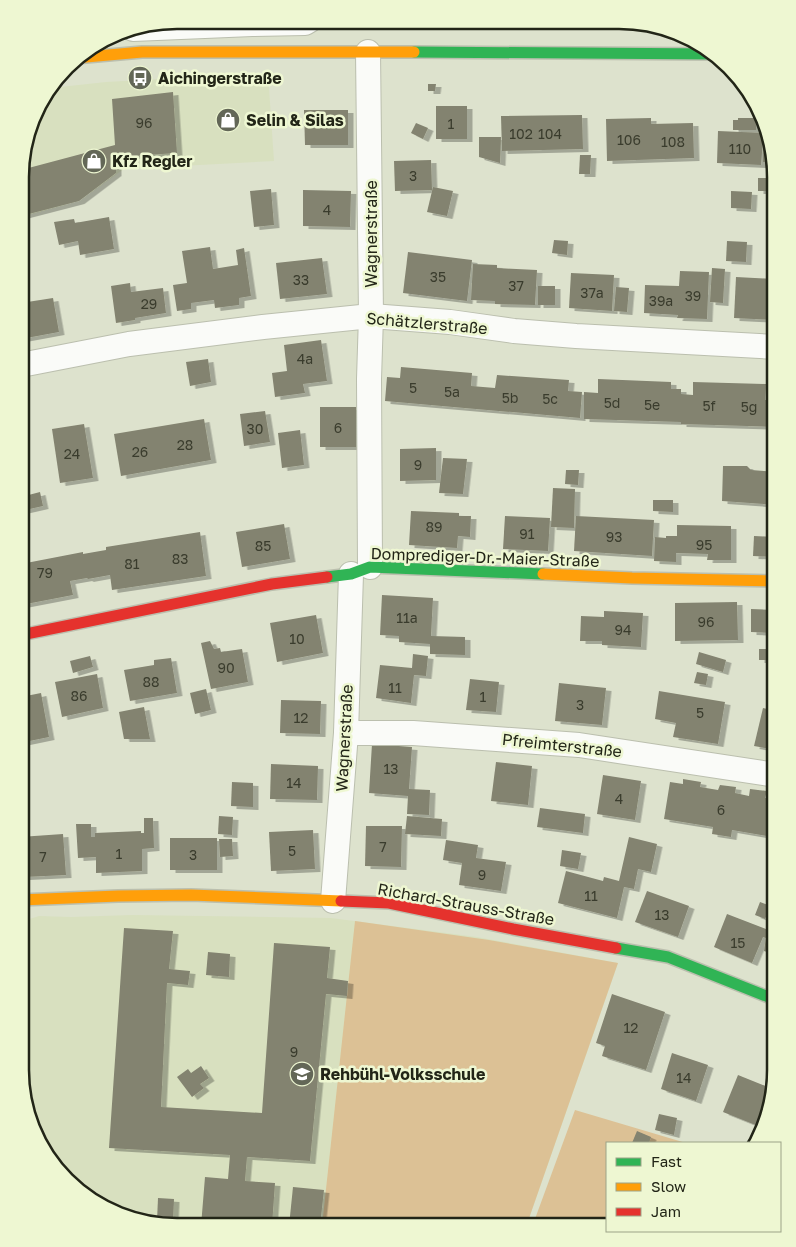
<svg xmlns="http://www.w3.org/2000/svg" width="796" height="1247" font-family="'Golos Text',sans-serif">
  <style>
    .built { fill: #d8e0bf }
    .green { fill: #dcc195 }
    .building { fill: #838370; filter: url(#shadow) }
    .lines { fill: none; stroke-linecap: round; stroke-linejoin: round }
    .street-casing { stroke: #bbbfae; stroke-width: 26 }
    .fast-casing { stroke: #bbbfae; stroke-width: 14 }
    .slow-casing { stroke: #bbbfae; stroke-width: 14 }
    .jam-casing { stroke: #bbbfae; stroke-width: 14 }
    .street { stroke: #fafbf8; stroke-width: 24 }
    .fast { stroke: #30b455; stroke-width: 11 }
    .slow { stroke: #ff9f0a; stroke-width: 11 }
    .jam { stroke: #e5322d; stroke-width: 11 }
    .labels { text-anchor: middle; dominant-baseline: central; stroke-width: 5; stroke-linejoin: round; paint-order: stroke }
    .number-label { font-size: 14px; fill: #3a3c2d }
    .poi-label { font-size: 16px; font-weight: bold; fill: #222517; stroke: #eef7d2; text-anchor: start }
    .street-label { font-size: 16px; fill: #222517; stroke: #eef7d2 }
    .rim { fill: none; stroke: #222517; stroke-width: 2.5 }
  </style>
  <defs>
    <filter id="shadow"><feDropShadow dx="5.5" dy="3" stdDeviation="0" flood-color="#0004"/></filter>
  </defs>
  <rect width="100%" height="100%" fill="#dde2cd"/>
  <g class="built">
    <polygon points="268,73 274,161 124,169 79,201 21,217 21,156 36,107 51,88 106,82"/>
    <polygon points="132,915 331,918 477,937 618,963 526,1227 156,1226 81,1195 32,1131 24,1091 25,1057 20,1002 20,922 39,916 71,917"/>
  </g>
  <g class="green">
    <polygon points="346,21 640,21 659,29 336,29"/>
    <polygon points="355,921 489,940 618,963 526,1227 322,1226"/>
    <polygon points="575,1110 686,1143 607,1143 607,1227 532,1227"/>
  </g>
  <g class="building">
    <polygon points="428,84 436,84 435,91 428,91"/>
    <polygon points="173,92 177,153 116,157 116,173 79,201 21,216 21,170 115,145 112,99"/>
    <rect x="436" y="106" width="31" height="33"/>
    <polygon points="304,110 348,110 348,145 305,145"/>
    <polygon points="582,115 583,149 502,151 501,116"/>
    <polygon points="651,118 651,124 693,123 694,158 607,161 606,119"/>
    <polygon points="738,118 756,118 756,130 733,130 733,120 738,120"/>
    <polygon points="416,123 428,128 423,139 411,133"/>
    <polygon points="718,131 767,133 773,162 763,162 763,140 761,165 717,163"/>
    <polygon points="479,137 501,137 500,163 479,157"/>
    <polygon points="580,155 591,155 590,174 579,174"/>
    <polygon points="431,160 432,190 395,191 394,161"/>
    <polygon points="758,178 771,178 770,191 758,191"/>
    <polygon points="433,187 453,191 447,216 427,212"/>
    <polygon points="271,189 274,225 254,227 250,191"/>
    <polygon points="303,190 351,191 350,227 303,226"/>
    <polygon points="731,191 752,192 751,209 731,208"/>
    <polygon points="109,217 114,249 80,255 78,241 59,245 54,222 74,219 75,223"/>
    <polygon points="554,240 568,241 567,255 552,253"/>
    <polygon points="727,241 747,242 746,262 726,261"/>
    <polygon points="210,247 213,269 238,265 236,250 244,248 251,296 239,298 239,305 215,308 214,300 191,303 191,309 177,311 173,285 187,283 182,251"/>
    <polygon points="408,252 472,260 467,301 403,293"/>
    <polygon points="322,258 327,294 280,299 276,263"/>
    <polygon points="473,264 497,265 497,268 537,270 535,305 495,304 495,301 471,300"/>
    <polygon points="712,268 725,269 723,303 710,302"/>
    <polygon points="680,271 709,272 707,319 677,318 678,315 644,313 645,285 679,286"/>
    <polygon points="571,273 614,275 612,311 569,308"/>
    <polygon points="736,277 776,279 774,320 734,318"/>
    <polygon points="130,283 131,292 163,288 166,313 135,318 135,320 116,323 111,286"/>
    <rect x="538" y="286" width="17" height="19"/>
    <polygon points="616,287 629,288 627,312 614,311"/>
    <polygon points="53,298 59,332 21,339 21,303"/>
    <polygon points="321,340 327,381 303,384 305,393 275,397 272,373 287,371 284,345"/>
    <polygon points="208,359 211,382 190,386 186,362"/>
    <polygon points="401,367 472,373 471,386 495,388 497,375 569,380 568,391 582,392 580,418 385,401 387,377 400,378"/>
    <polygon points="598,379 671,382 671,389 681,389 681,394 693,395 693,382 766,384 765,400 776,400 776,427 681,424 681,422 584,419 584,392 598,393"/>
    <rect x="320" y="407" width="36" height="40"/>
    <polygon points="265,411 270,442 244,446 240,414"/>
    <polygon points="204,419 211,460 121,476 114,434"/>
    <polygon points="84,424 93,478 60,483 52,429"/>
    <polygon points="300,430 304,465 282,468 278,433"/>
    <polygon points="436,448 436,480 400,481 400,449"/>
    <polygon points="443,458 467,459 463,494 439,493"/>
    <polygon points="723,466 747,466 751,470 776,472 776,505 722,501"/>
    <polygon points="566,470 579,470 578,485 565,484"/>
    <polygon points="553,488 575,489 574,528 551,527"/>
    <polygon points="40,492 43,506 21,511 21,497"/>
    <polygon points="653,500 673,500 673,512 653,511"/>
    <polygon points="411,511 459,513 459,516 471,516 470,537 458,536 457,548 409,545"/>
    <polygon points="505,516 550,518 548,551 503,549"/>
    <polygon points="576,516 654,520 652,556 574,551"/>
    <polygon points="284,524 290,559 242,567 236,532"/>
    <polygon points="677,525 731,526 731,560 707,560 708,554 676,553 676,562 654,561 655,537 666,538 666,536 677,536"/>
    <polygon points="200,532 206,576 112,590 110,575 88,579 87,578 70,581 73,595 21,605 21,564 83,552 83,554 106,550 106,547"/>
    <polygon points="754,536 776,537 776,557 753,556"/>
    <polygon points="382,595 433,598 431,636 465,637 465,655 430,654 430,644 399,642 399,636 380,635"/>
    <polygon points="737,602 738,640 675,641 675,603"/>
    <polygon points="751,609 775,610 774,633 751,632"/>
    <polygon points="604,611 643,613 641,647 602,645 602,641 580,641 581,616 604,617"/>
    <polygon points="316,615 323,653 277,662 270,623"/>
    <polygon points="210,641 214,649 220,648 221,652 242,649 248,682 211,689 201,643"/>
    <polygon points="759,649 769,649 770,660 759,660"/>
    <polygon points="699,652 726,660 723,672 696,664"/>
    <polygon points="413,654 428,656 426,676 414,675 411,703 376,698 380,665 412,668"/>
    <polygon points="90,656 93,667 73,673 70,661"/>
    <polygon points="171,658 177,693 130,701 124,670 154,665 154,660"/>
    <polygon points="697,672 708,674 706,685 694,683"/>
    <polygon points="97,674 103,708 62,717 55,682"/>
    <polygon points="470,679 499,682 496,712 466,710"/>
    <polygon points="559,683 606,688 602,725 555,721"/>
    <polygon points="206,689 211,710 195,714 190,693"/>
    <polygon points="659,691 725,702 718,744 673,737 676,723 655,719"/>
    <polygon points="41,693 49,737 20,743 21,697"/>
    <polygon points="281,700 321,701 320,734 280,733"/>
    <polygon points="144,707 150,739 124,739 119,712"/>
    <polygon points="763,708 776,711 776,750 754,746"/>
    <polygon points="372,744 412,747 409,789 430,790 429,815 407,814 408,796 369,793"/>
    <polygon points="496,762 532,766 528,805 491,801"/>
    <polygon points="271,764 318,766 317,800 270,799"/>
    <polygon points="603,775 641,781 635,820 597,814"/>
    <polygon points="683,779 701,782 700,787 718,790 720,785 736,787 735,793 749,796 750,789 767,791 765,798 776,799 776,818 773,837 732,830 731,837 712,834 713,827 664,819 670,782 683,784"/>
    <polygon points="232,782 253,783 253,807 231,806"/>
    <polygon points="540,808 585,814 583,833 537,827"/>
    <polygon points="219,816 233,817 232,835 218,834"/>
    <polygon points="407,816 442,819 441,836 405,834"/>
    <polygon points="144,818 153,818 154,848 142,849 142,871 96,873 96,857 78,858 76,824 91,824 91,837 95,837 95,833 141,831 141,833 144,833"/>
    <polygon points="366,826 402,826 401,867 365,866"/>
    <polygon points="313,830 315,869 271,871 269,832"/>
    <polygon points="63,834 66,875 24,877 20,837"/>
    <polygon points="629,837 657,844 651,872 638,869 634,889 624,887 617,918 558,903 566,871 603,881 604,877 619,881"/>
    <rect x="170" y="838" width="47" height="32"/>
    <polygon points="219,839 232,839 233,856 220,857"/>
    <polygon points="446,840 478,845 476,858 506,862 501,891 459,885 462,863 443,860"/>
    <polygon points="562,850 581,853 578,869 560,866"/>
    <polygon points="647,891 689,906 678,937 635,922"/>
    <polygon points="760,902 776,908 776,955 764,951 766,938 763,937 752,963 714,947 727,914 766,929 769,916 768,912 765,919 755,915"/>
    <polygon points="124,928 173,931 169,969 190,971 188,985 167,983 161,1107 262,1113 274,943 330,947 327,978 348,981 347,996 326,994 310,1161 247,1157 245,1181 275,1183 272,1226 201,1226 205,1177 228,1179 230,1155 109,1148"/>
    <polygon points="208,952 230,954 229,977 206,975"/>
    <polygon points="612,994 665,1012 646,1070 602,1056 605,1046 596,1043"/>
    <polygon points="672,1053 708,1065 696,1101 661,1089"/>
    <polygon points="201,1066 209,1078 200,1084 204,1088 192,1097 177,1077 188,1069 191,1073"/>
    <polygon points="738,1075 773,1089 758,1126 723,1112"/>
    <polygon points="659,1114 677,1118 674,1135 655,1130"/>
    <polygon points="637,1131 651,1137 649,1143 632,1143"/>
    <polygon points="293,1187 324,1190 320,1226 289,1226"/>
    <polygon points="158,1198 174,1199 173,1222 157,1221"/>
  </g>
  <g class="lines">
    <g class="street-casing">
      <g id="street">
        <polyline points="133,29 252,24 305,23 310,20"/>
        <polyline points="368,52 371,316 369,379 370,567"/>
        <polyline points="21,365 129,344 263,327 371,316 450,322 514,331 576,336 776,347"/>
        <polyline points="346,733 413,733 579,745 776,775"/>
        <polyline points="333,901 346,733 351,574"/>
      </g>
    </g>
    <g class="fast-casing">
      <g id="fast">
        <polyline points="414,52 716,54"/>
        <polyline points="327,577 351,574 370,567 543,574"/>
        <polyline points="616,948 668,957 776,1000"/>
      </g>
    </g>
    <g class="slow-casing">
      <g id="slow">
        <polyline points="75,58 142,52 414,52"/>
        <polyline points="543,574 632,578 776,581"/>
        <polyline points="20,900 118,896 191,895 341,901"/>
      </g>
    </g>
    <g class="jam-casing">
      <g id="jam">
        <polyline points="21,635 272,584 327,577"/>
        <polyline points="341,901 389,903 513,929 616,948"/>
      </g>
    </g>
    <use href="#street" class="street"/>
    <use href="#fast" class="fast"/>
    <use href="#slow" class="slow"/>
    <use href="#jam" class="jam"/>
  </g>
  <defs>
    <g id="bus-disc" transform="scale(1.25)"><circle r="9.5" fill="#636757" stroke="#eef7d2"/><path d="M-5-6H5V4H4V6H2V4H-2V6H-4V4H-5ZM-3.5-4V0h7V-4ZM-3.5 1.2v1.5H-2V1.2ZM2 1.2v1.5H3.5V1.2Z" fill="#fff"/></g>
    <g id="shop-disc" transform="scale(1.25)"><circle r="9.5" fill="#636757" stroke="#eef7d2"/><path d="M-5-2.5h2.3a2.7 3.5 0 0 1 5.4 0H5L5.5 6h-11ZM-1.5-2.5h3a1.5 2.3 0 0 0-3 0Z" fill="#fff"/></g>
    <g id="school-disc" transform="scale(1.25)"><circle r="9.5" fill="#636757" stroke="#eef7d2"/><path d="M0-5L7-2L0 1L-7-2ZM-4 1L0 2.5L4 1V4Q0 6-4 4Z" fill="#fff"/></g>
  </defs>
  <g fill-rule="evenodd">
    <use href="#bus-disc" x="140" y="78"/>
    <use href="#shop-disc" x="228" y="120"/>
    <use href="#shop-disc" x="94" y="161"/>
    <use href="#school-disc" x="302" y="1074"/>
  </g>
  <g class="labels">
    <g class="number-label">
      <text x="144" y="122">96</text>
      <text x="451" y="123">1</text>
      <text x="521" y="133">102</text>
      <text x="550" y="133">104</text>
      <text x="629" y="139">106</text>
      <text x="673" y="141">108</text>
      <text x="740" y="148">110</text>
      <text x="413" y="175">3</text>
      <text x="327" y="209">4</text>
      <text x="438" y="276">35</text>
      <text x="301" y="279">33</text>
      <text x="516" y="285">37</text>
      <text x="592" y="292">37a</text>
      <text x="693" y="295">39</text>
      <text x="661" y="300">39a</text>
      <text x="149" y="303">29</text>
      <text x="305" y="358">4a</text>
      <text x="413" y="387">5</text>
      <text x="452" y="391">5a</text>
      <text x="510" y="397">5b</text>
      <text x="550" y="398">5c</text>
      <text x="612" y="402">5d</text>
      <text x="652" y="404">5e</text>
      <text x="709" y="405">5f</text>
      <text x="749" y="406">5g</text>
      <text x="338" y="427">6</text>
      <text x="255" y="428">30</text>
      <text x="185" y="444">28</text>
      <text x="140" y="451">26</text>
      <text x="72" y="453">24</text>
      <text x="418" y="464">9</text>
      <text x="434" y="526">89</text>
      <text x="527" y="533">91</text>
      <text x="614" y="536">93</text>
      <text x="704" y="544">95</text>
      <text x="263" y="545">85</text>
      <text x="180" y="558">83</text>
      <text x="132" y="563">81</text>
      <text x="45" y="572">79</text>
      <text x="407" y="617">11a</text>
      <text x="706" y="621">96</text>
      <text x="623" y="629">94</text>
      <text x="297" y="638">10</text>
      <text x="226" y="667">90</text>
      <text x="151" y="681">88</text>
      <text x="395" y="687">11</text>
      <text x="79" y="695">86</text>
      <text x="483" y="696">1</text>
      <text x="580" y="704">3</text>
      <text x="700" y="712">5</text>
      <text x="301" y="717">12</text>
      <text x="391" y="768">13</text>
      <text x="294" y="782">14</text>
      <text x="619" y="798">4</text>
      <text x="721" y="809">6</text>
      <text x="383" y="846">7</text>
      <text x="292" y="850">5</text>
      <text x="119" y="853">1</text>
      <text x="193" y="854">3</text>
      <text x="43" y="856">7</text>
      <text x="482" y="874">9</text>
      <text x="591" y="895">11</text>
      <text x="662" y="914">13</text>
      <text x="738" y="942">15</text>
      <text x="631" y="1027">12</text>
      <text x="294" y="1051">9</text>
      <text x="684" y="1077">14</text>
    </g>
    <g class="poi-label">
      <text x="158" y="78">Aichingerstraße</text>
      <text x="246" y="120">Selin &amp; Silas</text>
      <text x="112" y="161">Kfz Regler</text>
      <text x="320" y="1074">Rehbühl-Volksschule</text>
    </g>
    <g class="street-label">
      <text transform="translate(371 234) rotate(-90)">Wagnerstraße</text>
      <text transform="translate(427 323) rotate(5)">Schätzlerstraße</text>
      <text transform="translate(485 557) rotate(2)">Domprediger-Dr.-Maier-Straße</text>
      <text transform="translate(344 738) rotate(-87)">Wagnerstraße</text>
      <text transform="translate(562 745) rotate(6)">Pfreimterstraße</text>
      <text transform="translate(466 904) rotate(10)">Richard-Strauss-Straße</text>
    </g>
  </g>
  <path d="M0 0H796V1247H0ZM177 29H619A148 148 0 0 1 767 177V1070A148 148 0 0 1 619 1218H177A148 148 0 0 1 29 1070V177A148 148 0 0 1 177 29Z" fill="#eef7d2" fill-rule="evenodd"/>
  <path class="rim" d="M177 29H619A148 148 0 0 1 767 177V1070A148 148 0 0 1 619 1218H177A148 148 0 0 1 29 1070V177A148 148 0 0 1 177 29Z"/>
  <rect x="606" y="1142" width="175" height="90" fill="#eef7d2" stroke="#9ca387"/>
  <rect x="616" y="1158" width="25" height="8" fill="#30b455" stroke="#9ca387"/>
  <text x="651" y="1167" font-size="15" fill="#222517">Fast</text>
  <rect x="616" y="1183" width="25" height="8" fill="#ff9f0a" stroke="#9ca387"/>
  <text x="651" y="1192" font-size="15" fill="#222517">Slow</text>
  <rect x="616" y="1208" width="25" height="8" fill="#e5322d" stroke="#9ca387"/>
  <text x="651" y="1217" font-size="15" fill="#222517">Jam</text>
</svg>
